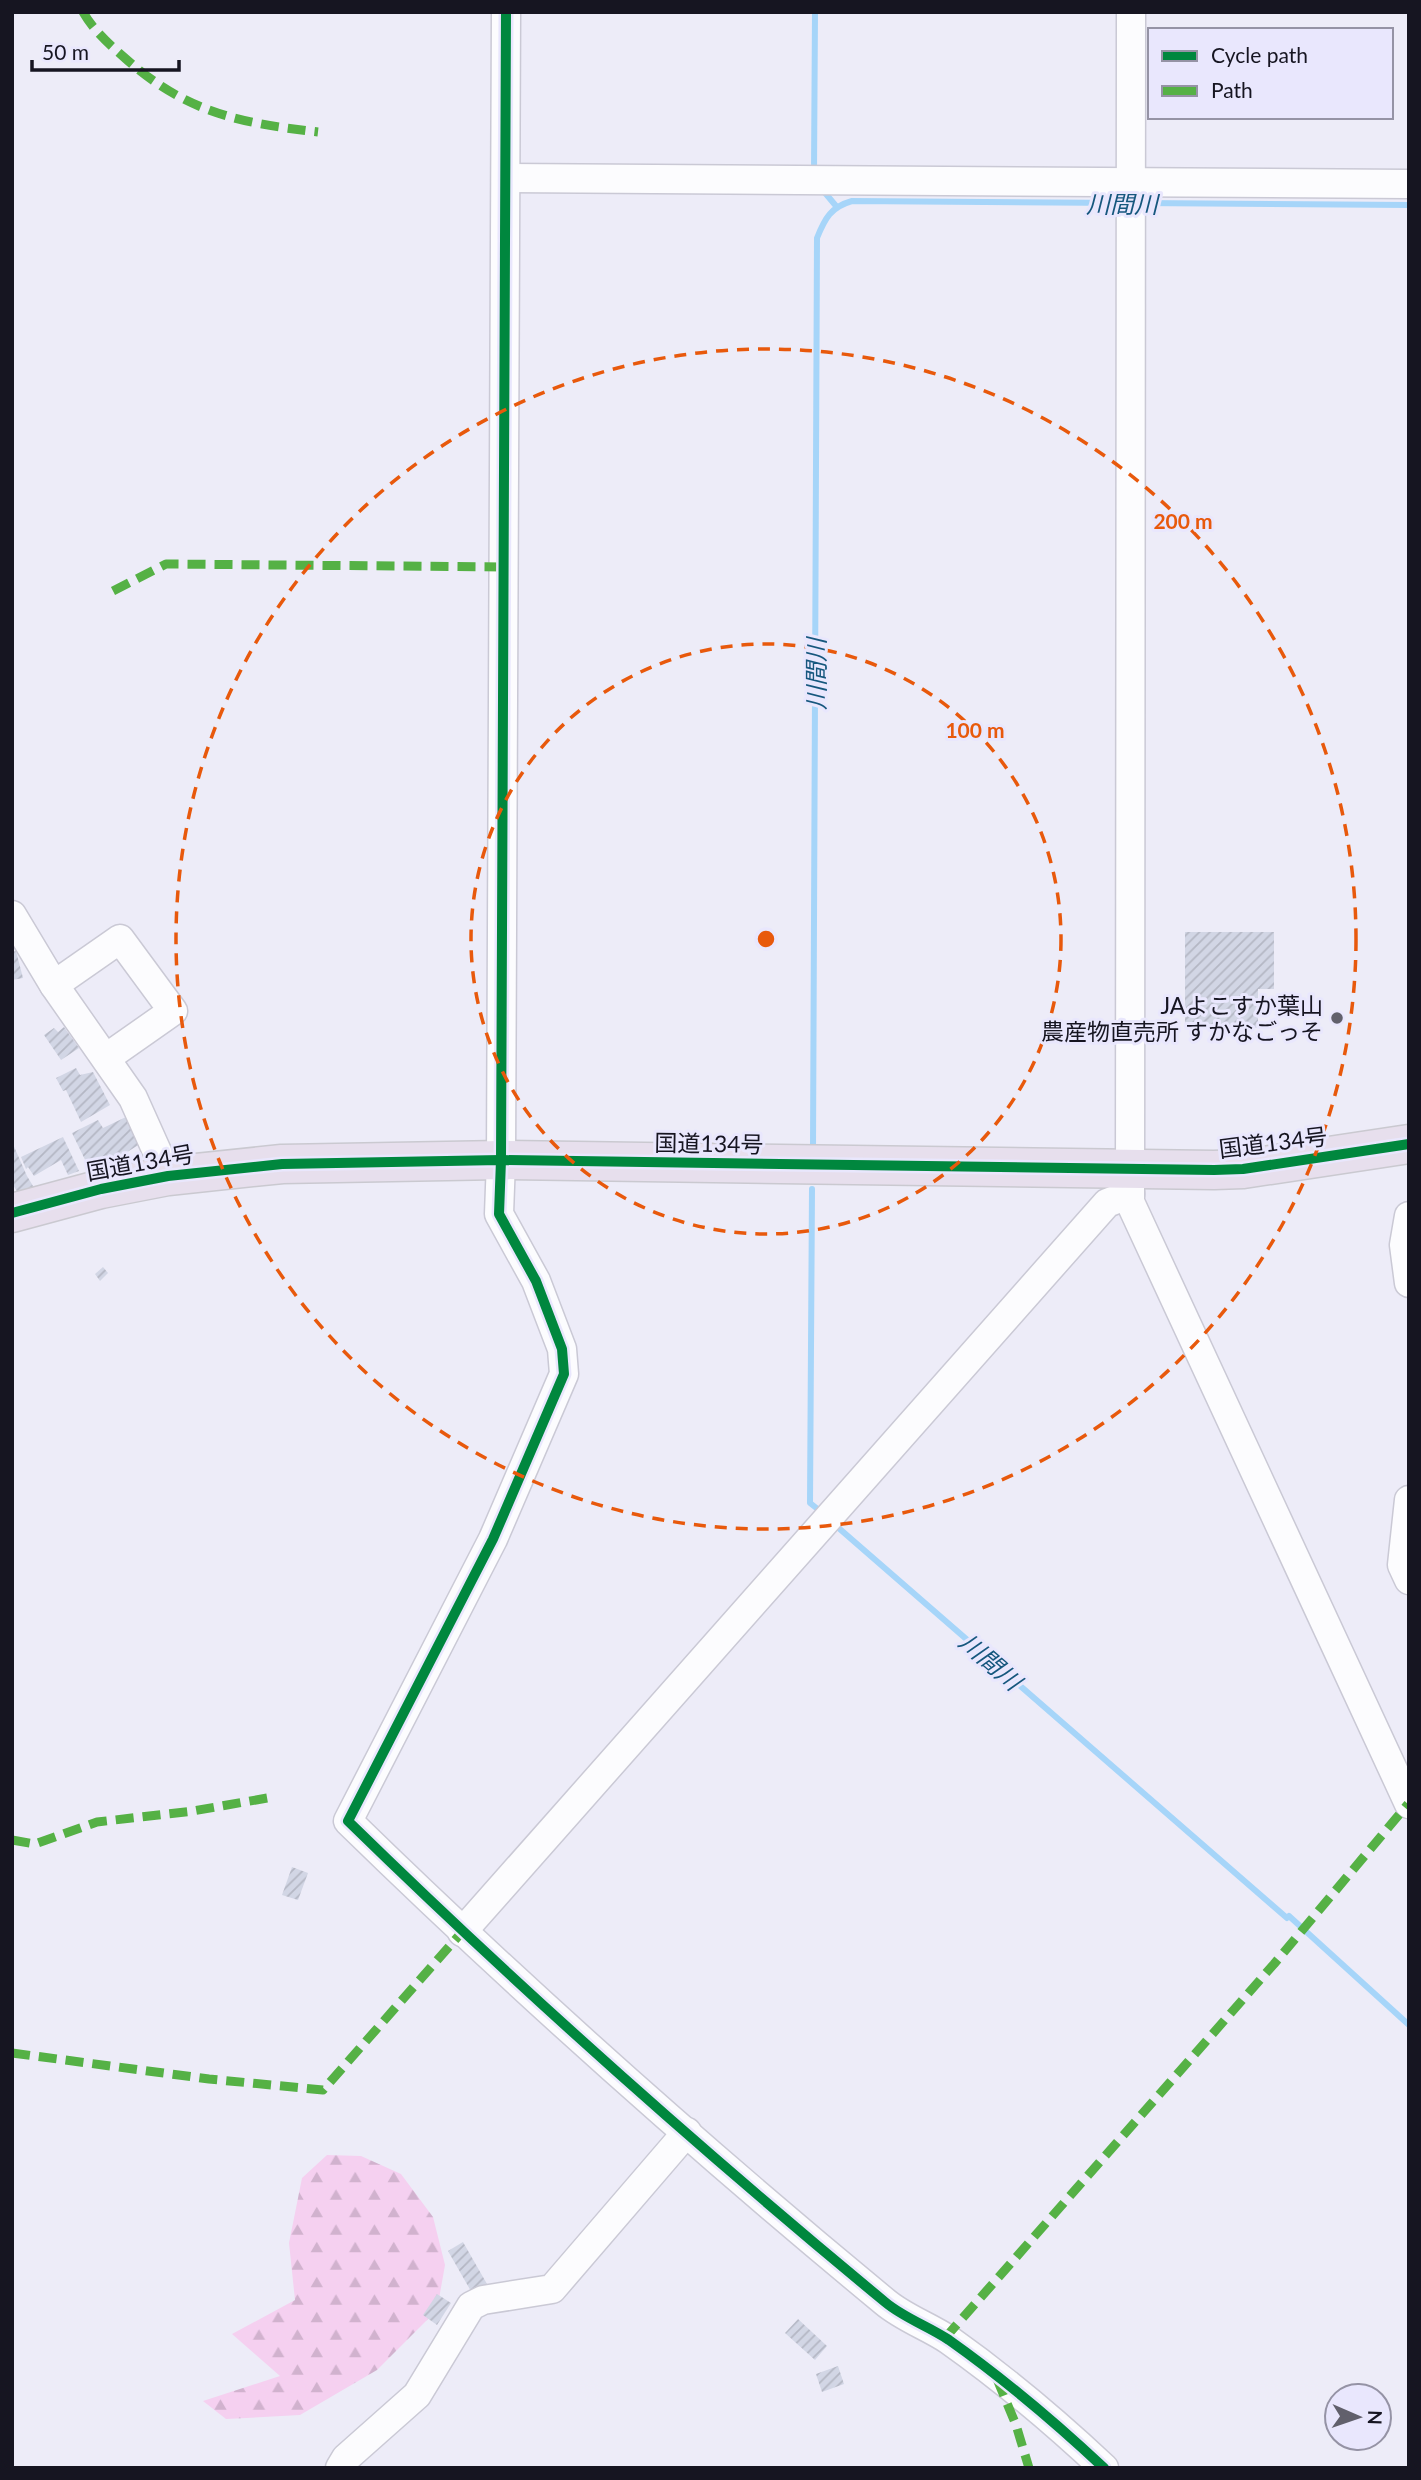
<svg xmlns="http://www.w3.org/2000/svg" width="1421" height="2480" font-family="Lato,'Noto Sans JP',sans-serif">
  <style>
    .forest { fill: url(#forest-firs) }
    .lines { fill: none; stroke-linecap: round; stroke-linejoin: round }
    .stream { stroke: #a6d5f9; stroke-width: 6 }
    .building { fill: url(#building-hatch) }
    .minor-casing { stroke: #cac9d5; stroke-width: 31 }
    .highway-casing { stroke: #cac9d0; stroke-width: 41 }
    .minor { stroke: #fcfcfe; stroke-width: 28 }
    .highway { stroke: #e7dfed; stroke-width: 38 }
    .quiet { stroke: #55b145; stroke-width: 9; stroke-dasharray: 18 9; stroke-linecap: butt }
    .cycleway-casing { stroke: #e9e7fd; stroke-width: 15 }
    .cycleway { stroke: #00873e; stroke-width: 10 }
    .ring { fill: none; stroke: #e8590c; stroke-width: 3.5; stroke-dasharray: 12 9 }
    .poi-dot { fill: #61606c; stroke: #e9e7fd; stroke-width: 2.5 }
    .labels { text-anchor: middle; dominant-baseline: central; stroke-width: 6; stroke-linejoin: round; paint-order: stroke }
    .poi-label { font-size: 23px; fill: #161521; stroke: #e9e7fd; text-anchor: end }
    .street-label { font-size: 23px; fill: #161521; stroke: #e9e7fd }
    .water-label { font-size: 24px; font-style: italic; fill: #16577e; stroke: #e9e7fd }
    .centre { fill: #e8590c; stroke: #e9e7fd; stroke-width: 3.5 }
    .ring-label { font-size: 21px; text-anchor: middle; font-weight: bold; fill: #e8590c; stroke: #e9e7fd; stroke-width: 6; stroke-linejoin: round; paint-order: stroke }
  </style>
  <defs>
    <pattern id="forest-firs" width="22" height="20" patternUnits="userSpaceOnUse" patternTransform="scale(1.75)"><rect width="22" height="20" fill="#f5d0f0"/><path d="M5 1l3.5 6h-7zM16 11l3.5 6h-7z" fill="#d1b2ce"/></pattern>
    <pattern id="building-hatch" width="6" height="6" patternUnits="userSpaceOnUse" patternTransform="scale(1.75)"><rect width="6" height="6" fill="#d2d6e5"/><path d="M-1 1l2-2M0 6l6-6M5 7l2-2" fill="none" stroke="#b4b7c4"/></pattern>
  </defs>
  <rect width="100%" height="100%" fill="#edecf8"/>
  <polygon class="forest" points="327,2155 361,2156 401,2174 433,2217 445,2265 437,2310 377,2370 300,2415 226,2419 203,2401 280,2376 232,2334 295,2300 289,2243 302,2178"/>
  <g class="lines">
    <g class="stream">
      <polyline points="814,171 815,12"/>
      <polyline points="821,188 836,206"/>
      <polyline points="1139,203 1409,205"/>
      <path d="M 813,1148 L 817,238 C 825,218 831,207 852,201 L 1124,203"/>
      <polyline points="812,1189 810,1503 824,1514"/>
      <polyline points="834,1524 1287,1918 1289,1916 1409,2025"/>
    </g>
  </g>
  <g class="building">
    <polygon points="1185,932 1274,932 1274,989 1258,989 1258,1028 1185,1028"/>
    <polygon points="16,951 23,978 12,980 12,952"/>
    <polygon points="64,1027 79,1048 61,1060 44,1035 54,1028 58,1032"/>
    <polygon points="76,1068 80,1075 93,1072 110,1105 81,1122 66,1090 63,1091 56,1078"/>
    <polygon points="126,1117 140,1144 105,1166 90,1170 72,1133 98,1120 103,1128"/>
    <polygon points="63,1137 79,1171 68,1175 61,1160 34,1176 28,1167 26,1169 21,1157"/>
    <polygon points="12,1142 27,1176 36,1191 19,1195 12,1183"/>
    <polygon points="103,1267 108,1273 100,1281 95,1274"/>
    <polygon points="292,1867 308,1873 298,1900 282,1895"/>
    <polygon points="463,2242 487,2284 472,2293 448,2251"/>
    <polygon points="437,2294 451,2303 437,2325 423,2315"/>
    <polygon points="798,2319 827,2346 815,2360 785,2333"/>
    <polygon points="838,2366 844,2384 822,2392 816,2374"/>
  </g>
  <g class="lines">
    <g class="minor-casing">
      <g id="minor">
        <path d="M 506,12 L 501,1160 L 499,1214 L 536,1281 L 562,1349 L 564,1374 L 493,1539 L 348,1821 C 520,1989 700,2149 885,2302 C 904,2318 928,2326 949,2340 C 1004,2379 1055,2422 1104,2468"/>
        <polyline points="1131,12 1130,1202 1409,1804"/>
        <polyline points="506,178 1409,184"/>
        <polyline points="12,915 54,985 133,1098 168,1176"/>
        <polyline points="54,985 120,939 173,1011 106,1058"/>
        <polyline points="1409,1216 1404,1245 1409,1283"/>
        <polyline points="1409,1500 1402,1565 1409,1580"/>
        <polyline points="462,1932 1107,1203 1130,1194"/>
        <polyline points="340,2468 346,2458 417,2395 471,2306 483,2300 552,2289 687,2132"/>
      </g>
    </g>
    <g class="highway-casing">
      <polyline id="highway" points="12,1213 101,1189 168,1176 282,1164 501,1160 1214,1170 1243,1169 1409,1144"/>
    </g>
    <use href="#minor" class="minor"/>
    <use href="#highway" class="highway"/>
    <g class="quiet">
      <path d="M 83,12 C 94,31 110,45 126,59 C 187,113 240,123 318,132"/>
      <polyline points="113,591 166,564 505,567"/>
      <polyline points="12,1840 35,1844 97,1822 193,1811 273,1797"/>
      <polyline points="12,2053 209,2079 323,2090 462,1932"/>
      <polyline points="945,2338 1274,1964 1408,1804"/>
      <polyline points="997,2379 1016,2425 1029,2468"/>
    </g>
    <g class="cycleway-casing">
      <g id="cycleway">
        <path d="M 506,12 L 501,1160 L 499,1214 L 536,1281 L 562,1349 L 564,1374 L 493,1539 L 348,1821 C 520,1989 700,2149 885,2302 C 904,2318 928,2326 949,2340 C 1004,2379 1055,2422 1104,2468"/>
        <polyline points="12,1213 101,1189 168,1176 282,1164 501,1160 1214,1170 1243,1169 1409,1144"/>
      </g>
    </g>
    <use href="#cycleway" class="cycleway"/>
  </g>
  <g class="ring">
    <circle cx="766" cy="939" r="295"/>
    <circle cx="766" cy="939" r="590"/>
  </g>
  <circle class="poi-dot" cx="1337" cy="1018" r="7"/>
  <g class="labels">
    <g class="poi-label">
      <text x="1323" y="1005">JAよこすか葉山<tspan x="1323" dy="26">農産物直売所 すかなごっそ</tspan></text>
    </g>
    <g class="street-label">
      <text transform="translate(1273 1142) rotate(-7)">国道134号</text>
      <text transform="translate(709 1143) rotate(1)">国道134号</text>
      <text transform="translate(140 1162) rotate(-10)">国道134号</text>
    </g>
    <g class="water-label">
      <text x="1122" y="203">川間川</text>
      <text transform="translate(815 674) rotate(-90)">川間川</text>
      <text transform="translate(991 1661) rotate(41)">川間川</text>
    </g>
  </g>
  <circle cx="766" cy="939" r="10" class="centre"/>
  <g class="ring-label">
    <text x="1183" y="529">200 m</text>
    <text x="975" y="738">100 m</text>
  </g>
  <rect width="1421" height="2480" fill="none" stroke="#161521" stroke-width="28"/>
  <rect x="1148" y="28" width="245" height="91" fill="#e9e7fd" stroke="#9593a5" stroke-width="2"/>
  <rect x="1162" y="51" width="35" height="10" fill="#00873e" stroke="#9593a5" stroke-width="2"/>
  <text x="1211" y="63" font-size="21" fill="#161521">Cycle path</text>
  <rect x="1162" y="86" width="35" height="10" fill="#55b145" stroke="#9593a5" stroke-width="2"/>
  <text x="1211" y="98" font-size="21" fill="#161521">Path</text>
  <g transform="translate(1358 2417) rotate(92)"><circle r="33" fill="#e9e7fd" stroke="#9593a5" stroke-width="2"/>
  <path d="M0-5L12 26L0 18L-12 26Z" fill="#61606c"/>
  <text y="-10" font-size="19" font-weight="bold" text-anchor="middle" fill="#161521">N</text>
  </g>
  <path d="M32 60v10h147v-10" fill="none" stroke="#161521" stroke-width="3.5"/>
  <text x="42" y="60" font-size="21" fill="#161521" stroke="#e9e7fd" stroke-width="5" paint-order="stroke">50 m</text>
</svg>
